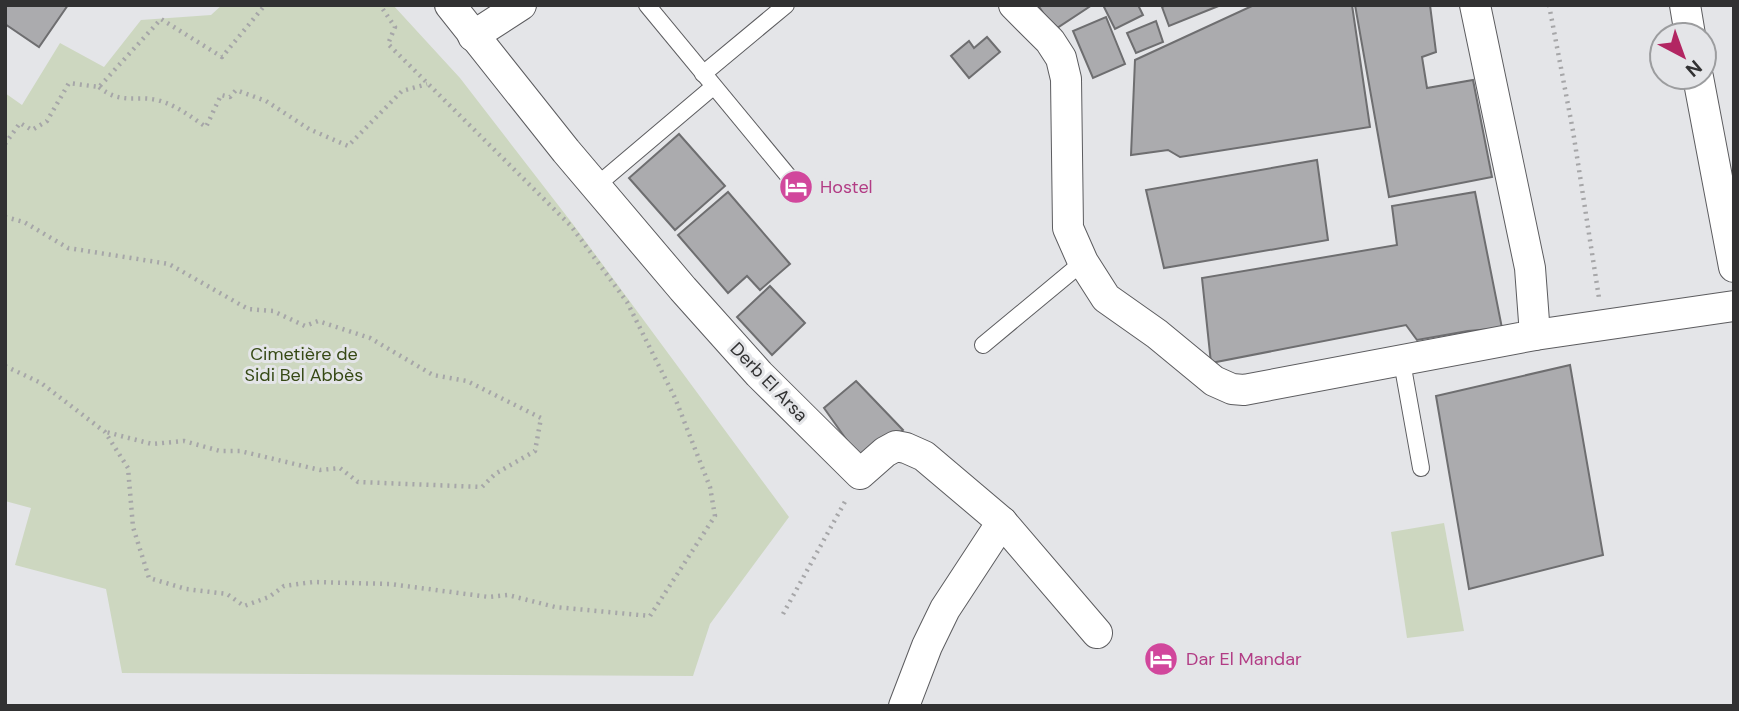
<svg xmlns="http://www.w3.org/2000/svg" width="1739" height="711" font-family="'DM Sans',sans-serif">
  <style>
    .green { fill: #cdd7c0 }
    .building { fill: #ababae; stroke: #6e6e70; stroke-width: 2 }
    .lines { fill: none; stroke-linecap: round; stroke-linejoin: round }
    .lane-casing { stroke: #5c5c5f; stroke-width: 18 }
    .street-casing { stroke: #5c5c5f; stroke-width: 32 }
    .path { stroke: #a6a6a8; stroke-width: 4.5; stroke-dasharray: 2 5; stroke-linecap: butt }
    .lane { stroke: #fff; stroke-width: 16 }
    .street { stroke: #fff; stroke-width: 30 }
    .labels { text-anchor: middle; dominant-baseline: central; stroke-width: 6; stroke-linejoin: round; paint-order: stroke }
    .hotel-label { font-size: 18px; fill: #b23c85; stroke: #e4e5e8; text-anchor: start }
    .park-label { font-size: 18px; fill: #364915; stroke: #e4e5e8 }
    .street-label { font-size: 18px; fill: #313132; stroke: #e4e5e8 }
  </style>
  <rect width="100%" height="100%" fill="#e4e5e8"/>
  <g class="green">
    <polygon points="222,5 393,5 460,78 572,223 789,517 710,624 693,676 122,673 106,589 15,565 31,508 5,501 5,93 22,105 60,43 104,67 141,20 211,15"/>
    <polygon points="1444,523 1464,631 1407,638 1391,532"/>
  </g>
  <g class="building">
    <polygon points="5,5 68,5 39,47 5,24"/>
    <polygon points="1038,5 1092,5 1054,30"/>
    <polygon points="1103,5 1138,5 1143,15 1115,29"/>
    <polygon points="1166,5 1221,5 1169,26 1162,7"/>
    <polygon points="1254,5 1352,5 1370,127 1180,157 1168,150 1131,155 1135,60"/>
    <polygon points="1355,5 1430,5 1436,52 1422,57 1427,88 1473,80 1492,177 1389,197"/>
    <polygon points="1106,17 1125,64 1093,78 1073,31"/>
    <polygon points="1156,21 1163,42 1136,53 1127,33"/>
    <polygon points="987,37 1000,52 969,78 951,56 969,41 974,48"/>
    <polygon points="679,134 725,186 675,230 629,178"/>
    <polygon points="1317,160 1328,240 1164,268 1146,190"/>
    <polygon points="728,192 790,264 760,290 747,276 728,293 678,235"/>
    <polygon points="1475,192 1502,328 1468,331 1417,340 1406,325 1211,363 1202,278 1397,245 1392,206"/>
    <polygon points="770,286 805,323 772,355 737,317"/>
    <polygon points="1570,365 1603,555 1469,589 1436,396"/>
    <polygon points="856,381 903,430 863,463 824,408"/>
  </g>
  <g class="lines">
    <g class="lane-casing">
      <g id="lane">
        <polyline points="647,5 799,189"/>
        <polyline points="703,74 786,5"/>
        <polyline points="596,186 713,87"/>
        <polyline points="983,345 1083,262"/>
        <polyline points="1402,362 1421,468"/>
      </g>
    </g>
    <g class="street-casing">
      <g id="street">
        <polyline points="450,5 566,151 683,289 759,374 860,474 885,452 896,446 906,448 924,456 1002,522 1097,633"/>
        <polyline points="1014,5 1050,41 1061,58 1066,79 1068,228 1083,262 1106,298 1157,334 1214,381 1232,389 1244,390 1535,335 1530,268 1475,5"/>
        <polyline points="1685,5 1690,35"/>
        <polyline points="473,36 521,5"/>
        <polyline points="1698,77 1734,267"/>
        <polyline points="1535,335 1734,306"/>
        <polyline points="904,706 927,646 945,609 1002,522"/>
      </g>
    </g>
    <g class="path">
      <polyline points="1549,5 1573,131 1599,298"/>
      <path d="M 99,87 C 121,105 135,95 157,100 C 176,105 190,116 206,127 L 221,95 L 230,97 L 236,90 L 266,101 L 309,129 L 348,146 L 402,91 L 427,84"/>
      <polyline points="5,144 20,123 32,130 47,121 69,83 99,87 161,19 222,57 265,5"/>
      <polyline points="5,217 24,222 68,248 169,264 248,309 273,311 305,326 318,321 370,338 433,375 467,381 541,418 535,451 495,474 482,487 358,482 340,468 320,470 240,451 220,451 184,441 152,444 106,432"/>
      <polyline points="5,366 41,383 105,432 128,468 133,527 149,578 186,589 227,594 244,606 269,597 284,586 313,582 390,584 489,597 508,595 555,607 650,616 715,516 710,487 675,398 627,302 571,226 388,44 395,27 380,5"/>
      <polyline points="783,614 847,498"/>
    </g>
    <use href="#lane" class="lane"/>
    <use href="#street" class="street"/>
  </g>
  <defs>
    <g id="hotel-disc" transform="scale(1.75)"><circle r="9.5" fill="#d1479c" stroke="#e4e5e8"/><path d="M-6-4.5h1.5V1H6V5H4.5V3h-9V5H-6ZM-4 0a1.8 1.8 0 1 1 3.6 0ZM.5 0V-2.5h3Q6-2.5 6 0Z" fill="#fff"/></g>
  </defs>
  <g fill-rule="evenodd">
    <use href="#hotel-disc" x="796" y="187"/>
    <use href="#hotel-disc" x="1161" y="659"/>
  </g>
  <g class="labels">
    <g class="hotel-label">
      <text x="820" y="187">Hostel</text>
      <text x="1186" y="659">Dar El Mandar</text>
    </g>
    <g class="park-label">
      <text x="304" y="354">Cimetière de<tspan x="304" dy="21">Sidi Bel Abbès</tspan></text>
    </g>
    <g class="street-label">
      <text transform="translate(769 382) rotate(46)">Derb El Arsa</text>
    </g>
  </g>
  <rect width="1739" height="711" fill="none" stroke="#313132" stroke-width="14"/>
  <g transform="translate(1683 56) rotate(139)"><circle r="33" fill="#e4e5e8" stroke="#9c9d9f" stroke-width="2"/>
  <path d="M0-5L12 26L0 18L-12 26Z" fill="#b22662"/>
  <text y="-10" font-size="19" font-weight="bold" text-anchor="middle" fill="#313132">N</text>
  </g>
</svg>
